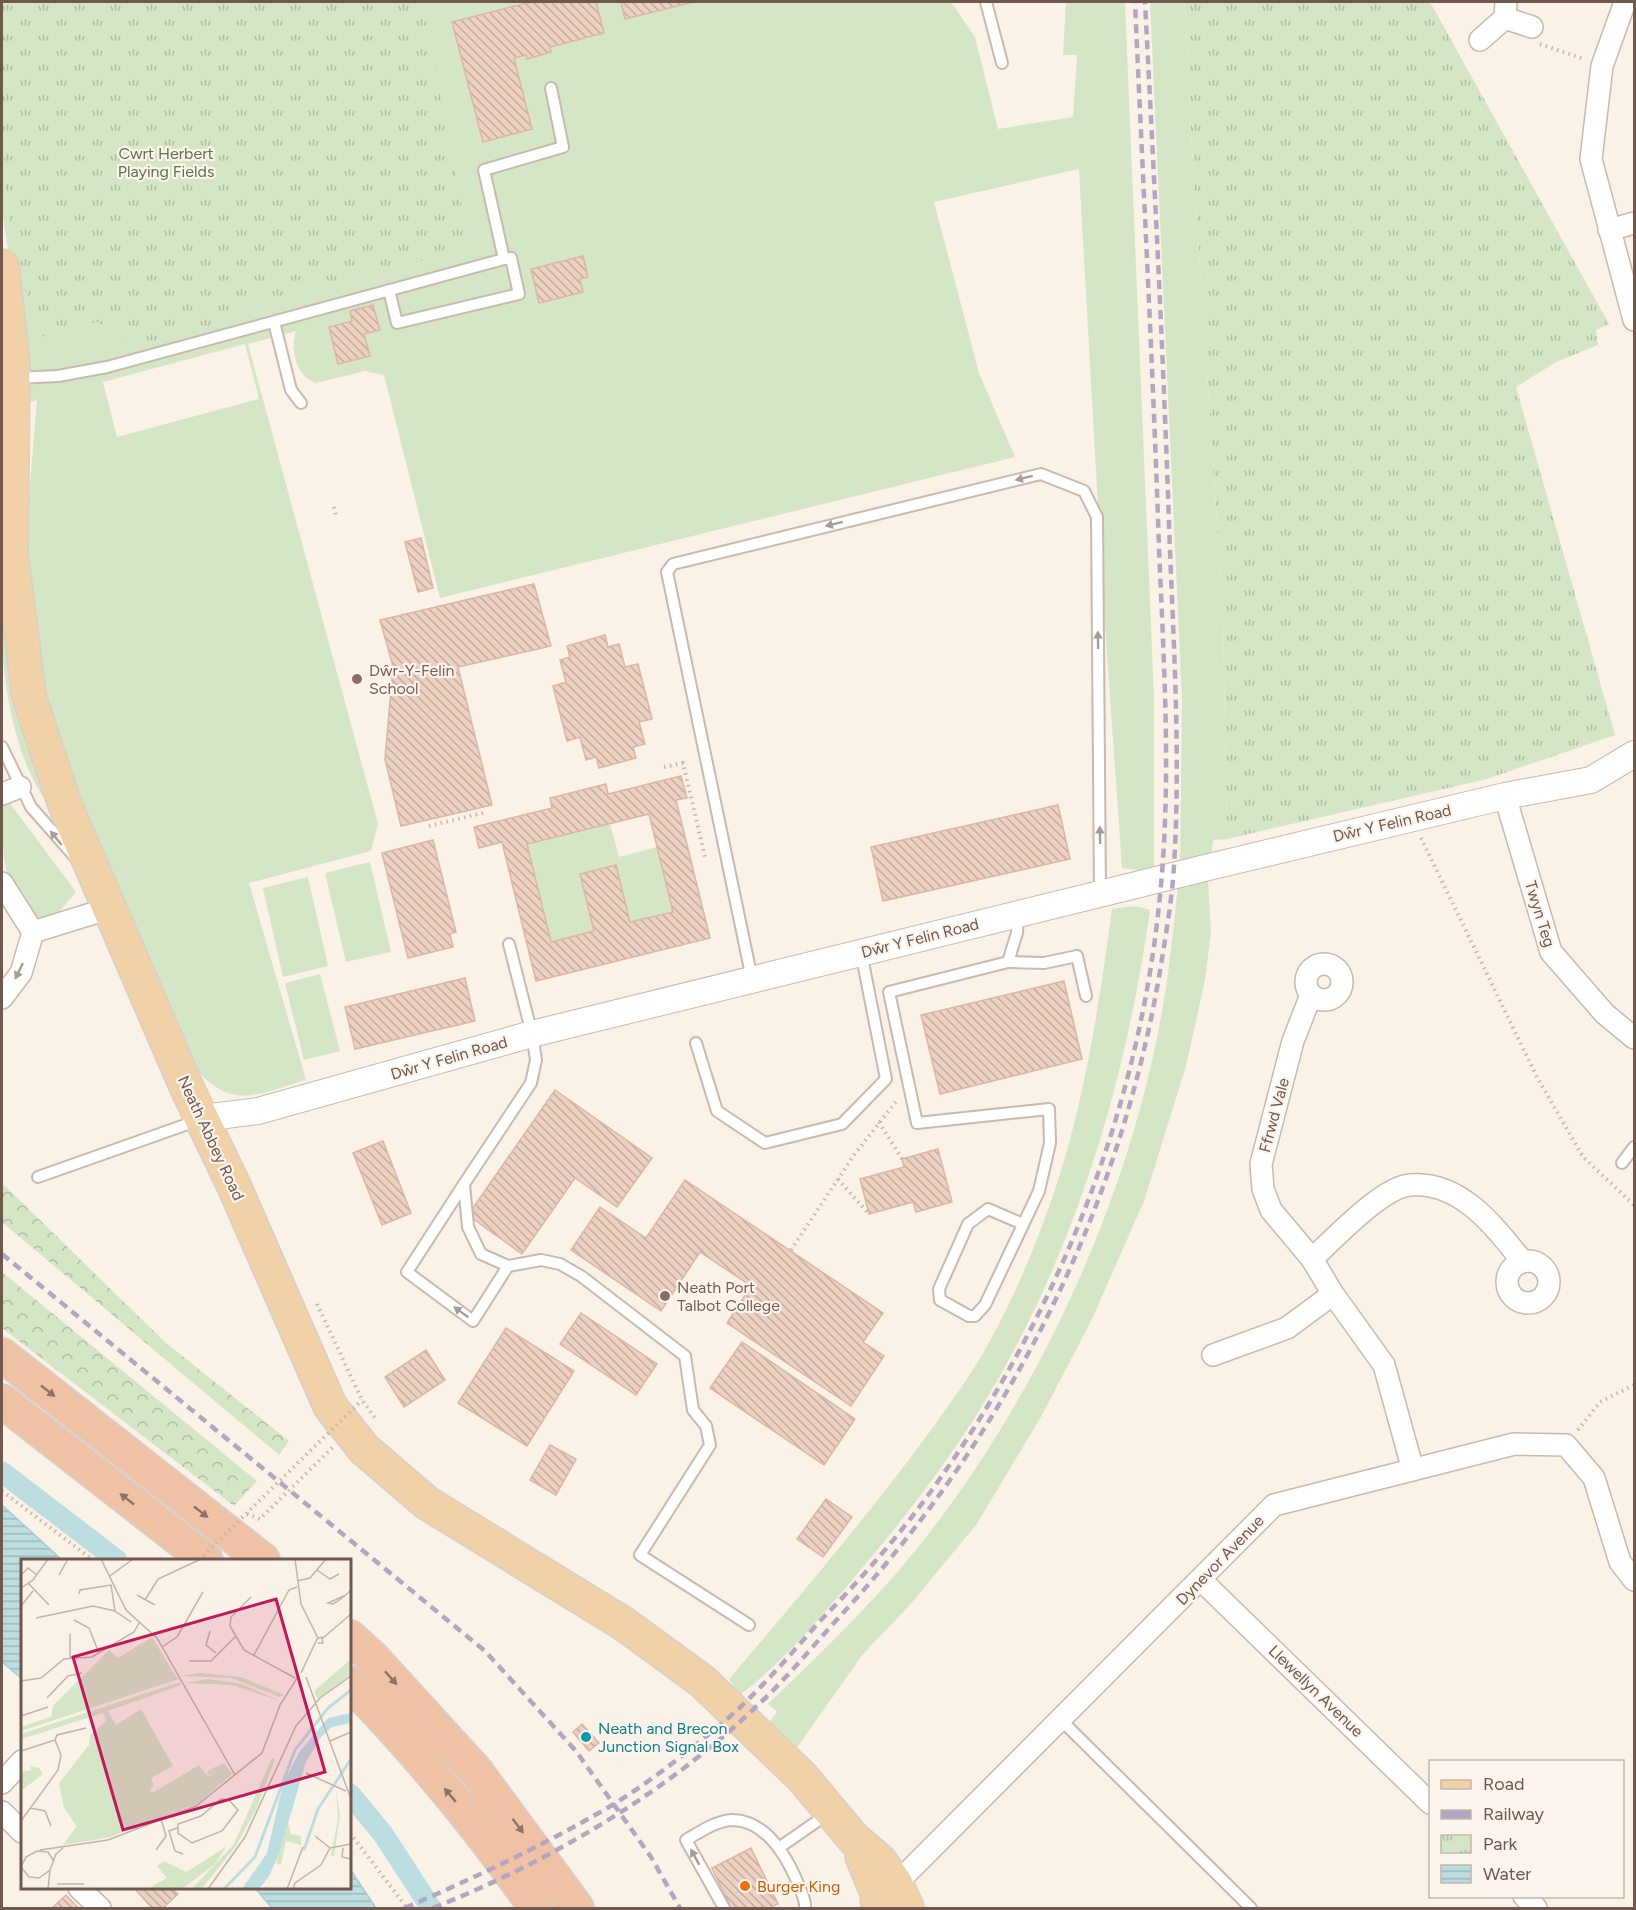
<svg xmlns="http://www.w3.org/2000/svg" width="1636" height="1910" font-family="Figtree,sans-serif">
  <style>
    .grass { fill: #d5e6c7; fill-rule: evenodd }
    .forest { fill: url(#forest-crowns) }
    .park { fill: url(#park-tufts) }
    .water { fill: url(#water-rules); stroke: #a5ced2; stroke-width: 1.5 }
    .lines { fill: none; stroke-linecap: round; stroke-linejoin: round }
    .canal { stroke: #bddee1; stroke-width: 21 }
    .building { fill: url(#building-back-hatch); stroke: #ddb6a4; stroke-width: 1.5; fill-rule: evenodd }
    .service-casing { stroke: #cab9ae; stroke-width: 14 }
    .minor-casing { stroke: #cab9ae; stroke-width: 24 }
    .tertiary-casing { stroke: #cab9ae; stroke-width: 28 }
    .primary-casing { stroke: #d7d0cd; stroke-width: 36 }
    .trunk-casing { stroke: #d7d0cd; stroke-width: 36 }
    .path { stroke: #d1b3a5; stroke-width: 4; stroke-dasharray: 1.5 4.5; stroke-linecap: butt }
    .service { stroke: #fff; stroke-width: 10 }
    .minor { stroke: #fff; stroke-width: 21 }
    .tertiary { stroke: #fff; stroke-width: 26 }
    .primary { stroke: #f1d1a7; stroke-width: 33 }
    .trunk { stroke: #efc2a6; stroke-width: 33 }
    .rail { stroke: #b4a6c2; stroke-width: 4.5; stroke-dasharray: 9 6; stroke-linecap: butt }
    .path-bridge { stroke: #d1b3a5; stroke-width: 4; stroke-dasharray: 1.5 4.5; stroke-linecap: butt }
    .oneway { fill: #a99b95 }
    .oneway2 { fill: #907264 }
    .education-dot { fill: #8d6e63; stroke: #fdf5ed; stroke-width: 2 }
    .culture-dot { fill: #0f9aa8; stroke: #fdf5ed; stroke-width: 2 }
    .food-dot { fill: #e8710a; stroke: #fdf5ed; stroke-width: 2 }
    .labels { text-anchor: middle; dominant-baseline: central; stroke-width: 4.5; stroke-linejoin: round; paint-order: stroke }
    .park-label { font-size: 16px; fill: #587548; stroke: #fdf5ed }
    .education-label { font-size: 16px; fill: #785e54; stroke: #fdf5ed; text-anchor: start }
    .street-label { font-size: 16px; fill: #70584e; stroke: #fdf5ed }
    .culture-label { font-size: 16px; fill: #0d838f; stroke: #fdf5ed; text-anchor: start }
    .food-label { font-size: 16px; fill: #c56008; stroke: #fdf5ed; text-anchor: start }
    .inset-river { fill: none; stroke: #bddee1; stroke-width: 3 }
    .inset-road { fill: none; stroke: #c3b4aa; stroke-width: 1.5 }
    .view { fill: #c2185b; fill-opacity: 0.15; stroke: #c2185b; stroke-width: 3 }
    .inset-edge { fill: none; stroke: #70584e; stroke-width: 3 }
  </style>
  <defs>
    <pattern id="forest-crowns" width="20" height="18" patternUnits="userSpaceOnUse" patternTransform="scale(1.5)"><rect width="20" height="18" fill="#d5e6c7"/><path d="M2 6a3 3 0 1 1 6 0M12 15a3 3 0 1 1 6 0" fill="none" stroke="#b1bda4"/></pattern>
    <pattern id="park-tufts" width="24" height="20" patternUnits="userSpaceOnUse" patternTransform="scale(1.5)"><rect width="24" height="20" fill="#d5e6c7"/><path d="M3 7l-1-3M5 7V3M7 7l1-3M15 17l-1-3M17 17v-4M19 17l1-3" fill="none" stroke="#b1bda4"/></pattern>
    <pattern id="water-rules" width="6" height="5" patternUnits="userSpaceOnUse" patternTransform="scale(1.5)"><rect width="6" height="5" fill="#bddee1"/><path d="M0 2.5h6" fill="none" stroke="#9eb7b9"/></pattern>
    <pattern id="building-back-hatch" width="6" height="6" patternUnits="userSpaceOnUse" patternTransform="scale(1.5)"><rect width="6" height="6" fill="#ecd0c2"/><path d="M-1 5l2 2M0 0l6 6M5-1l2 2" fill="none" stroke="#c4aca0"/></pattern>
  </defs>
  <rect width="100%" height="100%" fill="#faf1e7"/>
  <g class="grass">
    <path d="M 2,2 L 951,2 L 975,37 L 998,129 L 1073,117 L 1077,55 L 1063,55 L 1066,2 L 1125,2 L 1154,697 L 1154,872 L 1122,868 L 1103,595 L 1079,169 L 934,202 L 979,373 L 1015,457 L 440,598 L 384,375 L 365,371 L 316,383 C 296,377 290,349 296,331 L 248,344 L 378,824 L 371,851 L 249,883 L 306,1080 C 254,1095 232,1112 191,1064 L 79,800 L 48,716 L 25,545 L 37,400 L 28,403 L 24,351 L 2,211 ZM 245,344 L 259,399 L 117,437 L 103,382 Z"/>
    <polygon points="1150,2 1185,2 1190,116 1223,614 1227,839 1213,840 1210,862 1180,867 1182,699"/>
    <path d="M 2,624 L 17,698 L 52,808 C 16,769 0,675 2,624 Z"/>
    <path d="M 9,802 L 76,892 L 55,916 L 37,918 C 0,890 2,848 2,803 Z"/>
    <polygon points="610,824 619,857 657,847 673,912 630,922 615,865 580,874 594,931 551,942 527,844"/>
    <polygon points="370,862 391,952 346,962 325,873"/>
    <polygon points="308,877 328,966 283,977 263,888"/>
    <path d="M 1208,881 L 1211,932 L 1205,980 L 1186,1066 L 1144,1201 L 1092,1319 L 1042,1415 L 976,1525 L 908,1607 L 863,1654 L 796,1749 L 768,1724 L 777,1712 L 768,1704 C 811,1663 854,1621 894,1576 C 1024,1426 1124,1217 1160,1022 C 1169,977 1173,931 1178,886 Z"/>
    <path d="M 1135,906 L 1150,910 C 1126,1082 1075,1253 984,1403 C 949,1460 907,1515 863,1567 C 826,1611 786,1660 740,1695 L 729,1679 C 810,1584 892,1488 963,1385 C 997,1335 1024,1275 1045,1218 C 1082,1120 1098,1013 1112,909 Z"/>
    <polygon points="320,974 340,1051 304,1060 285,983"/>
  </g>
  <g class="forest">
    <polygon points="2,1183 166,1343 289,1441 279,1455 2,1222"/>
    <polygon points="2,1272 257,1481 234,1506 2,1328"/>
  </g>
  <g class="park">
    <path d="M 2,2 L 427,2 L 426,21 L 467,233 L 462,247 L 455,252 L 228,310 L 229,320 C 209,325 156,343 138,343 C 125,342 108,328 97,322 L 41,337 C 31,305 18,274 12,240 C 0,162 2,81 2,2 Z"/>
    <polygon points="1185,2 1430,2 1609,324 1596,330 1598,345 1556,362 1516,387 1615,735 1487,779 1227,839 1223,614 1190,116"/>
  </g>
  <g class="water">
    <polygon points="2,1505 62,1560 22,1560 22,1679 2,1662"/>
    <polygon points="350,1869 376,1908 272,1908 255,1888 350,1888"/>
  </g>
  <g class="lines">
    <g class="canal">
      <polyline points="2,1472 117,1560"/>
      <polyline points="350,1794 383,1834 431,1908"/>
    </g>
  </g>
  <g class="building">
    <polygon points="531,2 596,2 604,33 550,47 551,52 527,59 526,55 514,58 532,129 483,142 452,22"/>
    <polygon points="621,2 693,2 625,19"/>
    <polygon points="583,256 588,277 580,279 583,292 539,303 531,269"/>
    <polygon points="373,305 380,330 364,334 370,356 338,364 329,327 352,321 350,311"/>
    <polygon points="421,538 433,588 418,592 405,542"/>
    <polygon points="534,584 551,646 458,667 492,805 401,826 385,759 393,666 380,620"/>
    <polygon points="605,635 608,647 619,644 625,667 638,664 652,719 639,722 645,744 633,747 636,758 599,768 596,757 586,760 580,737 567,741 553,686 566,682 560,660 570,657 567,646"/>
    <path d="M 681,776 L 687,798 L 676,800 L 710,938 L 536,981 L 502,842 L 479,848 L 474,827 L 552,808 L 550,798 L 606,784 L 608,794 ZM 649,814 L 673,912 L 630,922 L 616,865 L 580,874 L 594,931 L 551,942 L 527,844 Z"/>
    <polygon points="1058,805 1070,859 883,901 871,847"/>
    <polygon points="433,840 456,932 450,934 453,947 408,958 382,853"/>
    <polygon points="465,978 475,1021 355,1049 345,1007"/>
    <polygon points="1064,981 1082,1059 940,1094 921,1015"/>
    <polygon points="555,1090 652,1158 617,1207 575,1178 522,1254 468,1215"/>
    <polygon points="383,1141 411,1213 382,1225 353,1153"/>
    <polygon points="938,1149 952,1202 916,1212 913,1202 869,1214 860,1179 904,1167 902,1159"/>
    <polygon points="685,1180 883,1313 863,1342 884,1356 851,1406 727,1323 751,1286 700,1252 661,1311 571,1250 600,1207 646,1238"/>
    <polygon points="581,1313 657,1364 636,1395 560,1344"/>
    <polygon points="506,1328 574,1371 527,1446 458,1403"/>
    <polygon points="742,1342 855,1419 824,1465 710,1388"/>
    <polygon points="426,1350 445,1380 404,1407 385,1377"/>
    <polygon points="550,1445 576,1459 556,1495 530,1480"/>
    <polygon points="826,1499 852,1517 823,1557 797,1539"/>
    <polygon points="582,1724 599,1743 589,1751 573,1732"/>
    <polygon points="751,1848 778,1904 769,1908 731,1908 712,1868"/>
    <polygon points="134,1888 171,1888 178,1894 163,1908 152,1908"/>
    <polygon points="66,1895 78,1908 52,1908"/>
  </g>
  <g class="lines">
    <g class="service-casing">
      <g id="service">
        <polyline points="986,2 1002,63"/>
        <polyline points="389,290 397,323 519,294 511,258 504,259"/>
        <polyline points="274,322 291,390 301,403"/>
        <polyline points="16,378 58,376 107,367 504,259 484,170 563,147 551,88"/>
        <polyline points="2,747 31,807 76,858"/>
        <polyline points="1018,914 1017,933 1008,962 889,992 917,1123 1049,1109 1050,1143 1039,1191 985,1305 975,1316 969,1316 940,1300 939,1289 968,1224 988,1209 1023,1224"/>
        <polyline points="509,944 532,1034 536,1060 531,1083 464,1184 468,1227 481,1254 508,1266 541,1260 560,1264 581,1276 685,1356 693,1410 706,1426 710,1445 640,1555 749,1625"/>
        <polyline points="1008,962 1044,963 1077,956 1086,996"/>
        <polyline points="752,979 667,572 673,564 1041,474 1084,491 1097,517 1100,893"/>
        <polyline points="696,1043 717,1111 765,1143 842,1124 886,1079 861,952"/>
        <polyline points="1622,1163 1634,1147"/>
        <polyline points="38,1177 199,1120"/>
        <polyline points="464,1184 407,1272 473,1321 508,1266"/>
        <polyline points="1062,1721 1251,1908"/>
        <polyline points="780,1847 829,1813"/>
        <path d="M 724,1908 L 686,1840 C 700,1832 717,1820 733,1820 C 768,1821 788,1859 799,1886 C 802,1894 806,1901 805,1908"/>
      </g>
    </g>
    <g class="minor-casing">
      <g id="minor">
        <polyline points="1625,2 1602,66 1591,159 1634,320"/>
        <polyline points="1505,18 1532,27"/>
        <polyline points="1480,40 1505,18 1506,2"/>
        <polyline points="1609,230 1634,223"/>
        <polyline points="2,794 20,787"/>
        <polyline points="1505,796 1551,952 1605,1014 1634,1038"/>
        <polyline points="2,883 33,932 21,973 2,998"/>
        <polyline points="33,932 110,908"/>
        <circle cx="1324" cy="982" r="18"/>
        <polyline points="1311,995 1293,1041 1261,1164 1263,1189 1271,1210 1312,1259 1333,1294 1384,1365 1413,1470"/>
        <path d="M 1312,1259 C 1333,1240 1382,1187 1410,1185 C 1460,1180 1495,1227 1523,1262"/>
        <circle cx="1528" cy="1282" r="21"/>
        <polyline points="1213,1355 1287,1328 1333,1294"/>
        <polyline points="1201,1580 1430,1803"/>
        <polyline points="2,1783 22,1761"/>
        <polyline points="2,1812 22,1832"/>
        <polyline points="896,1884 1274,1505 1514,1444 1566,1445 1594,1478 1620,1562 1634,1580"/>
        <polyline points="79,1888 100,1908"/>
        <polyline points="1524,1896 1536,1908"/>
      </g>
    </g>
    <g class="tertiary-casing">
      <polyline id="tertiary" points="203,1118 258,1111 532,1034 1209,867 1505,796 1591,780 1634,754"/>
    </g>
    <g class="primary-casing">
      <g id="primary">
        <polyline points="2,266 13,362 11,553 29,696 65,805 186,1086 234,1186 330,1406 364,1449 427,1503 624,1624 702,1681 802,1777 854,1839 880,1861 896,1884 907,1908"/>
        <polyline points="862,1856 877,1893 878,1908"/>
      </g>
    </g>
    <g class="trunk-casing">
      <g id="trunk">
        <polyline points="2,1355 263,1560"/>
        <polyline points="2,1401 206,1560"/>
        <polyline points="350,1637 372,1657 476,1771 577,1908"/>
        <path d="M 350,1683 C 418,1753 480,1828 536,1908"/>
      </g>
    </g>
    <g class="path">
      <polyline points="1540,44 1584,59"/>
      <polyline points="334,507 336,516"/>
      <polyline points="664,767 683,763 705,857"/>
      <polyline points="429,826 483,813"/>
      <polyline points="1421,838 1537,1077 1583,1157 1634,1205"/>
      <polyline points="879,1122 902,1159"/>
      <polyline points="838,1179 869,1214"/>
      <polyline points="791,1250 854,1155 898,1099"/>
      <polyline points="317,1304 362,1400 375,1418"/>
      <polyline points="1578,1430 1600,1402 1634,1385"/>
      <polyline points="2,1491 93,1560"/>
      <polyline points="350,1833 407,1908"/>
    </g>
    <use href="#service" class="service"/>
    <use href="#minor" class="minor"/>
    <use href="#tertiary" class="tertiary"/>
    <use href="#primary" class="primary"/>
    <use href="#trunk" class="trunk"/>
    <g class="rail">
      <polyline points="2,1254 485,1651 576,1751 651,1857 680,1908"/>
      <path d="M 405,1908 C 469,1880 534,1850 595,1815 C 637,1792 676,1761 713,1731 C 754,1698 787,1658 822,1619 C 853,1587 883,1554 911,1518 C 1046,1342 1136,1127 1159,905 C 1172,787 1164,667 1159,548 C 1153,366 1143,184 1135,2"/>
      <path d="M 433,1908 C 551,1861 668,1792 760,1703 C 790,1675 815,1643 843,1613 C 1009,1432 1121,1209 1161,965 C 1166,933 1172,900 1174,866 C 1181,752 1173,637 1169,523 C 1163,349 1154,175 1145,2"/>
    </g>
    <g class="path-bridge">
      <polyline points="247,1514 260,1519 333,1447"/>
      <polyline points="199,1560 362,1400"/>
    </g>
  </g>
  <defs><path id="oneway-solid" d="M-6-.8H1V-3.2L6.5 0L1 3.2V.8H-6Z" transform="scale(1.5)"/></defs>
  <g class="oneway">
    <use href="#oneway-solid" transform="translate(1024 478) rotate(166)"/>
    <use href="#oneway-solid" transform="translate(834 524) rotate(166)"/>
    <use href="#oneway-solid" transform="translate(1098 640) rotate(-91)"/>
    <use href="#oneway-solid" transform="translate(1100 835) rotate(-91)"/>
    <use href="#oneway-solid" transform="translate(56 838) rotate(-129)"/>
    <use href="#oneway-solid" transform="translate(19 971) rotate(116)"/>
    <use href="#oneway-solid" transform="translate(461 1312) rotate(-144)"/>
    <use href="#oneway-solid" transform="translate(695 1857) rotate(-119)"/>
  </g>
  <g class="oneway2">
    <use href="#oneway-solid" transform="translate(48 1391) rotate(38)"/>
    <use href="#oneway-solid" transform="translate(127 1499) rotate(-142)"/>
    <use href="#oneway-solid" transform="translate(201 1512) rotate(38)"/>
    <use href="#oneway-solid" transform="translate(391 1678) rotate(48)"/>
    <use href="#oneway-solid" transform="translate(450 1795) rotate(-130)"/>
    <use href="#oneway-solid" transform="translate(518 1826) rotate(53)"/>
  </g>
  <g class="education-dot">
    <circle cx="357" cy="679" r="6"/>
    <circle cx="665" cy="1296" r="6"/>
  </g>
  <circle class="culture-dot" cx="586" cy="1737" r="6"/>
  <circle class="food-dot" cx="745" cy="1886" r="6"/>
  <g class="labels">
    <g class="park-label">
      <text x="166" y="153">Cwrt Herbert<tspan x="166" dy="18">Playing Fields</tspan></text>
    </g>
    <g class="education-label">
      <text x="369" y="670">Dŵr-Y-Felin<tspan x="369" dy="18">School</tspan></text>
      <text x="677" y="1287">Neath Port<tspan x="677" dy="18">Talbot College</tspan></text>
    </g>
    <g class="street-label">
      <text transform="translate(1392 823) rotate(-13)">Dŵr Y Felin Road</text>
      <text transform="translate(1540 914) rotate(73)">Twyn Teg</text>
      <text transform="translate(920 938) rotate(-14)">Dŵr Y Felin Road</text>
      <text transform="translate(449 1058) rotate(-16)">Dŵr Y Felin Road</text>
      <text transform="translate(1274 1115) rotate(-75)">Ffrwd Vale</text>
      <text transform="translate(211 1138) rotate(65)">Neath Abbey Road</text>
      <text transform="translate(1220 1560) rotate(-46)">Dynevor Avenue</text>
      <text transform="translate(1316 1691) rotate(44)">Llewellyn Avenue</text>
    </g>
    <g class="culture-label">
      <text x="598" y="1728">Neath and Brecon<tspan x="598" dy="18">Junction Signal Box</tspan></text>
    </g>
    <g class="food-label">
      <text x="757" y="1886">Burger King</text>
    </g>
  </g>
  <g transform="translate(21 1559)">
    <rect width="330" height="330" fill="#faf1e7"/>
    <path d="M 179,114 L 220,118 L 263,136 L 259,138 L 210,119 L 159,117 ZM 154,116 L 158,120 L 0,172 L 0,168 ZM 187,120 L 221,125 L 259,142 L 211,126 L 164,124 ZM 159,123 L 160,126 L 87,152 L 95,166 L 120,150 L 152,207 L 130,219 L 133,227 L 129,231 L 131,234 L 178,206 L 188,218 L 195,213 L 188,217 L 186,212 L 203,204 L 211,215 L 176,245 L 159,252 L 113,270 L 42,286 L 56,267 L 43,248 L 38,224 L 68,186 L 69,176 L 85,162 L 82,154 L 0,180 L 0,175 ZM 10,207 L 18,209 L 22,215 L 0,232 L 0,213 L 10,211 ZM 315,231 L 319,255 L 313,298 L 310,296 L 317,260 ZM 267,264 L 270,275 L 280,277 L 280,286 L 265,282 L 260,306 L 255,304 ZM 205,288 L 194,305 L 161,330 L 127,330 L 146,319 L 136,307 L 143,302 L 165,313 Z" fill="#d5e6c7"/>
    <path d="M 330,100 L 330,116 L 297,140 L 293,132 ZM 251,199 L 254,201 L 235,250 L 215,287 L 181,329 L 171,330 L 213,285 Z" fill="#d5e6c7"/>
    <path d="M 131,78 L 154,116 L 30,160 L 32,147 L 88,91 L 97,99 ZM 64,202 L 86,226 L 114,215 L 137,257 L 90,278 L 48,285 L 56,268 L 43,248 L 38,224 Z" fill="#d5e6c7"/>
    <path d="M 330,154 L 330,164 L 311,168 L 301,177 L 285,203 L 258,295 L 248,317 L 238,330 L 221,330 L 246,294 L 262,225 L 279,192 L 307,159 Z" fill="#bddee1"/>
    <path class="inset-river" d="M 283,291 L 297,250 L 330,200M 203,330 L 234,298 L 274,191 L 307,149 L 330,131"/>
    <path class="inset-road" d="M 80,0 L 105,51 L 136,79 L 214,216M 274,0 L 280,45 L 297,79M 296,11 L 309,20 L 318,15M 0,16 L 7,9 L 16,16M 38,16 L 47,0M 89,17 L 112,0M 276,22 L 289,19 L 305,0M 7,24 L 28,46M 0,29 L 12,21 L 27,0M 58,35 L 59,31 L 90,26 L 94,52 L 110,63M 116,36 L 134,46M 325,36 L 307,44 L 312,45 L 317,42 L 325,36 L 330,31M 230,38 L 210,58 L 209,67 L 223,91 L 274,119M 124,41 L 137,20 L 180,0M 0,47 L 12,32M 15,59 L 72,47 L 94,52M 53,61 L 68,69 L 78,94M 189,72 L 185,86 L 195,94M 49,75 L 49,99M 302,79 L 330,55M 141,88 L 156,78 L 182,33M 233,96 L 268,31 L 276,28M 168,102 L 190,102 L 215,77M 280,114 L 296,80 L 301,78 L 302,84 L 297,84M 285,118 L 330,240M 0,122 L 20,119 L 43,100 L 71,98 L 113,73 L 118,64M 26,139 L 47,117 L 61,114M 0,157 L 27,148M 34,181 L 36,176 L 65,169M 309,182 L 330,173M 0,192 L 34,181 L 40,196 L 37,211 L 0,262M 285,214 L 325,232M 200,240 L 208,241 L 217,251 L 201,272 L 171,284 L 157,274 L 157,265 L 180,257 ZM 9,249 L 24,252 L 30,267M 156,269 L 148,272 L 154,292 L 162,295M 294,277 L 309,289M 309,289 L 330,285M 322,289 L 321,298 L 330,300M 19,291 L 87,281 L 175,247 L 241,194 L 259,146 L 278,116M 135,291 L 145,277 L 140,260M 32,301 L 27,293 L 16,292 L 5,298 L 0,308 L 8,318 L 18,319 L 29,311 L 35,295 L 42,289M 36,325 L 63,325M 27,330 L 29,311M 187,330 L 224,278 L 275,167 L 299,139 L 330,117M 266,330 L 282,288M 272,330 L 274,324 L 300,306 L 309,289"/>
    <path class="view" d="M 255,40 L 304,213 L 102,271 L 52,98 Z"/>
    <rect width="330" height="330" class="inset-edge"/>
  </g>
  <rect width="1636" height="1910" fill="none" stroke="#70584e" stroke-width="6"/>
  <rect x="1429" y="1760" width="195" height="138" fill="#fdf5ed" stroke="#c5b6ad" stroke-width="1.5"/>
  <rect x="1441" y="1780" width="30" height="9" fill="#f1d1a7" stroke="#c5b6ad" stroke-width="1.5"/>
  <text x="1483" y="1790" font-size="18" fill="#70584e">Road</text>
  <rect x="1441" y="1810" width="30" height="9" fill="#b4a6c2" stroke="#c5b6ad" stroke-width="1.5"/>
  <text x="1483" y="1820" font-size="18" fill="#70584e">Railway</text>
  <rect x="1441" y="1835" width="30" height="18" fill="url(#park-tufts)" stroke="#c5b6ad" stroke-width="1.5"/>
  <text x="1483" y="1850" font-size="18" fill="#70584e">Park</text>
  <rect x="1441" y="1865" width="30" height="18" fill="url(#water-rules)" stroke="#c5b6ad" stroke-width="1.5"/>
  <text x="1483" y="1880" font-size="18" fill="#70584e">Water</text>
</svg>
